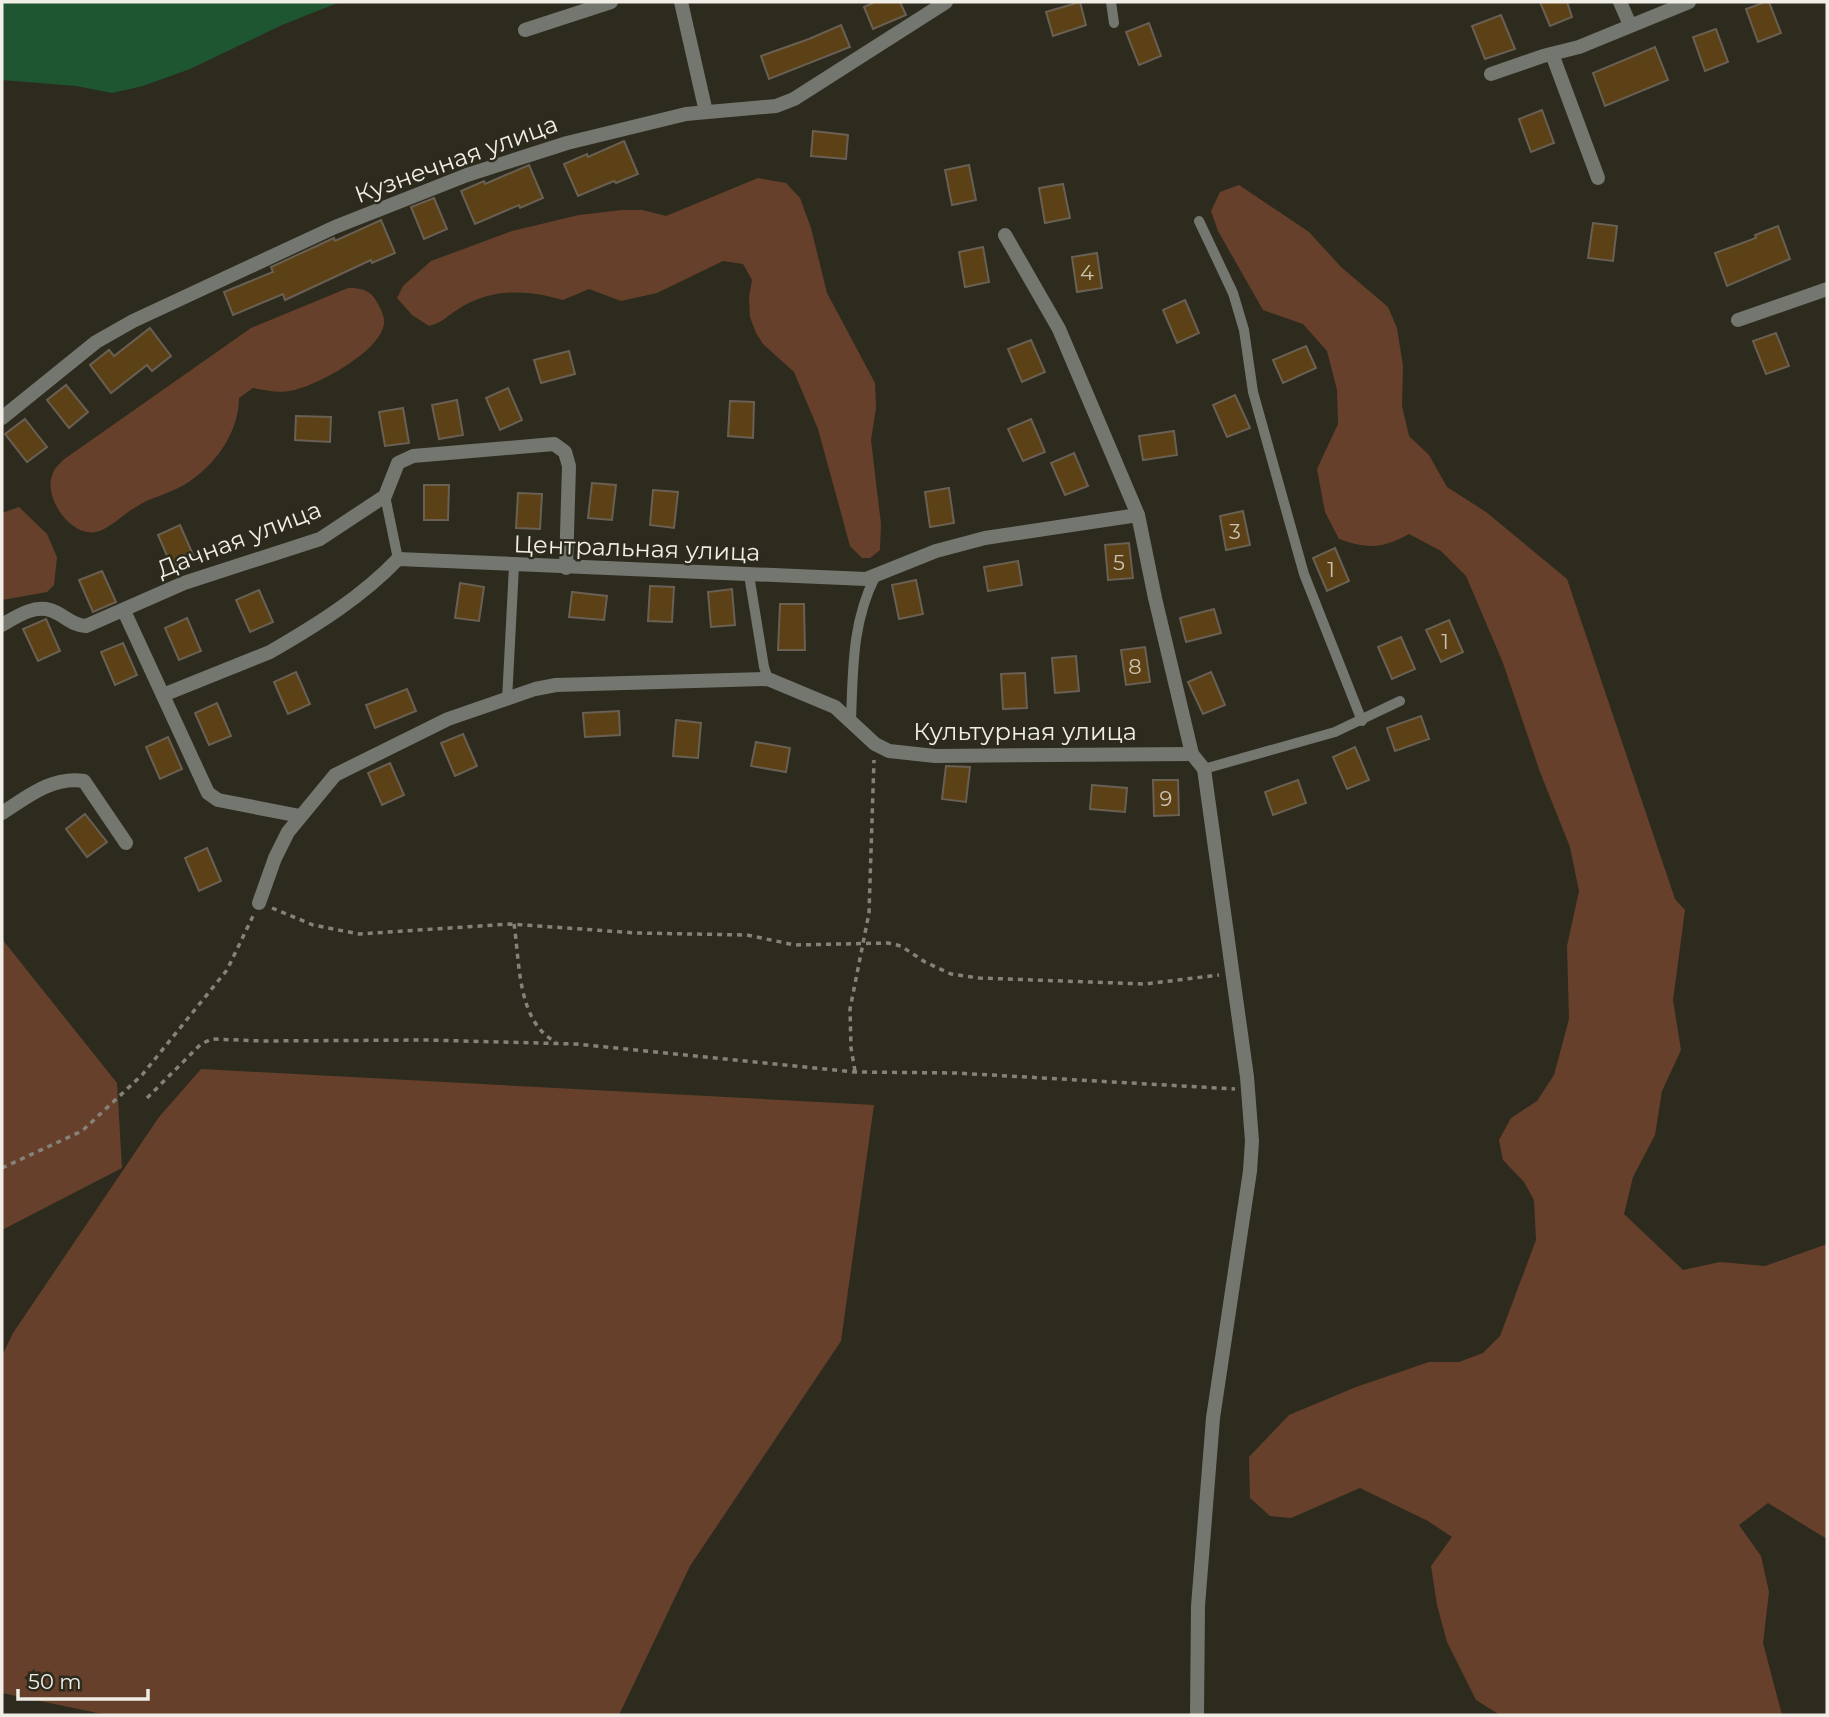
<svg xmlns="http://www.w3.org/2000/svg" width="1829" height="1717" font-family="Montserrat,sans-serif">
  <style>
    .green { fill: #66402b }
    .water { fill: #1d5630 }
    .building { fill: #5c4116; stroke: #695f53; stroke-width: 2 }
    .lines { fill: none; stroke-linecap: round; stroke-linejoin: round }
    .path { stroke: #858379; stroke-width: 3.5; stroke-dasharray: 5 5; stroke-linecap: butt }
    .lane { stroke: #747670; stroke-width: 10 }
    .street { stroke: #747670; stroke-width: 14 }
    .labels { text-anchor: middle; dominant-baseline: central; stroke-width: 5; stroke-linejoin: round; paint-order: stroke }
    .number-label { font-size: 21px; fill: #cbc3b2 }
    .street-label { font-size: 24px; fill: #f0eee6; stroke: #2d2b1e }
  </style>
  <rect width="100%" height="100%" fill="#2d2b1e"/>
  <g class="green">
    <path d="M 758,178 L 786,183 L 800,198 L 811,228 L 827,293 L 875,383 L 876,408 L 871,440 L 881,524 L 880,550 L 870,558 L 862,558 L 850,546 L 818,429 L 794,372 L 763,344 L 756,333 L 750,317 L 749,297 L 752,280 L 743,264 L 723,261 L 657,293 L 621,301 L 589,289 L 563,300 C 528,289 489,288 457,310 C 445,317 444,322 429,326 L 412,315 L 397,298 L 403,286 L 431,261 L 512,231 L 579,215 L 622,210 L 642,210 L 666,216 Z"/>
    <path d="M 1239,185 L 1309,232 L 1341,267 L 1388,307 L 1397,328 L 1403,366 L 1402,406 L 1409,436 L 1429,455 L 1447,487 L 1486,512 L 1567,579 L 1675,899 L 1685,910 L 1673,1000 L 1681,1050 L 1662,1091 L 1655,1135 L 1633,1177 L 1624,1214 L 1683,1270 L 1720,1262 L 1765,1266 L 1827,1244 L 1827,1539 L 1768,1503 L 1739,1525 L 1761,1556 L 1769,1592 L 1763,1643 L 1782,1715 L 1500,1715 L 1476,1700 L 1447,1642 L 1437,1605 L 1431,1566 L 1452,1537 L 1428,1521 L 1360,1488 L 1291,1518 L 1270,1516 L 1250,1498 L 1249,1457 L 1289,1415 L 1356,1387 L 1429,1362 L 1459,1362 L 1483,1353 L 1500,1336 L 1536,1240 L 1534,1200 L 1524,1182 L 1503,1160 L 1499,1140 L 1511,1118 L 1537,1101 L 1554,1075 L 1569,1019 L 1567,946 L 1579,891 L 1570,847 L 1540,772 L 1503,663 L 1466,576 L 1441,551 L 1409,534 C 1382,549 1368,549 1339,539 L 1325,512 L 1317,469 L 1338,424 L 1337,390 L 1327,351 L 1303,324 L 1263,310 L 1218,231 L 1211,211 L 1220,192 Z"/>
    <path d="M 348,288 C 362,288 371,290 378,304 C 381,309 385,318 384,324 C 380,352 315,387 290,391 C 277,393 265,390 253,388 L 239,398 C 239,433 214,467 184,485 C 169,494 151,497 136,507 C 123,514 110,529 96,532 C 70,537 42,496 53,473 C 54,468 60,464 63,460 L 251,328 Z"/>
    <polygon points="19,507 47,534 57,557 54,585 47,592 2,600 2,513"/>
    <polygon points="2,939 117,1083 122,1168 2,1230"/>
    <polygon points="201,1069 874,1105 841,1341 690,1566 619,1715 107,1715 2,1693 2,1356 13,1333 159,1117"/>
  </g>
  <polygon class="water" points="2,2 340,2 282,25 190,69 143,86 112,93 76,86 2,80"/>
  <g class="building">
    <polygon points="875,2 900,2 906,15 873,29 864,7"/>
    <polygon points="1080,2 1086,25 1053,36 1046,12"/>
    <polygon points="1540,2 1567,2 1572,17 1550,26"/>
    <polygon points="1765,2 1769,2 1781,33 1758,42 1746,9"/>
    <polygon points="1501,15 1515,49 1485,59 1472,26"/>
    <polygon points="1149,23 1161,56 1139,65 1126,32"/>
    <polygon points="841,25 850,47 769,79 761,56 809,39"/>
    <polygon points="1716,29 1728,62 1705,71 1693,37"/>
    <polygon points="1655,47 1668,80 1605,106 1593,73"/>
    <polygon points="1542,110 1554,143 1531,152 1519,119"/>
    <polygon points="813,131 848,135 846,159 811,156"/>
    <polygon points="624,141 638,174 616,183 614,181 578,196 564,164 587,154 588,157"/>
    <polygon points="529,165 543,198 520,208 519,205 475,224 461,191 484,181 485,184"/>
    <polygon points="969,165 976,200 952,205 945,170"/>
    <polygon points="1063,184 1070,218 1045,223 1039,188"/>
    <polygon points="434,198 447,229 424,239 411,207"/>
    <polygon points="381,220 395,253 372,263 371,260 285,300 283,294 233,315 224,292 273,272 271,267 321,244 334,238 335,241"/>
    <polygon points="1593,223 1617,226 1613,261 1588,258"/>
    <polygon points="1778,226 1790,259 1727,286 1715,253 1756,238 1755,235"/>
    <polygon points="983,247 989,282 965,287 959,252"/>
    <polygon points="1097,253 1102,288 1077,292 1072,257"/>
    <polygon points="1185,300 1199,333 1177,343 1163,310"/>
    <polygon points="150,328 171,356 152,371 147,365 111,393 90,365 109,350 114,356"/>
    <polygon points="1776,333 1789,366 1766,374 1753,341"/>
    <polygon points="1031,340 1045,372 1022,382 1008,349"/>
    <polygon points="1306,346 1316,368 1283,383 1273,360"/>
    <polygon points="569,351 575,374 541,383 534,360"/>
    <polygon points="66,385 88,412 69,428 47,400"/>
    <polygon points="508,388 522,420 500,430 486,398"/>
    <polygon points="1235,395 1250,428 1227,437 1213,405"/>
    <polygon points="457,400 463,435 439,439 432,405"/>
    <polygon points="730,401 754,402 753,438 728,436"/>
    <polygon points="403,408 409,443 385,446 379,412"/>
    <polygon points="296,416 331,417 330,442 295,440"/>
    <polygon points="25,419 47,447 27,462 5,434"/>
    <polygon points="1031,419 1045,452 1023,461 1008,429"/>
    <polygon points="1174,431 1177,455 1143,460 1139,436"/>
    <polygon points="1074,453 1088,486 1065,495 1051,463"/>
    <polygon points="592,483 616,485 612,520 588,518"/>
    <polygon points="424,485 449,485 448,520 424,520"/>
    <polygon points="949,488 954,523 930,527 925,492"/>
    <polygon points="653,490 678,492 674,528 650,525"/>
    <polygon points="518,493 542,494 540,529 516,528"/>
    <polygon points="1243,511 1250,545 1226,550 1220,516"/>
    <polygon points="180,525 194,557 172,567 158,535"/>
    <polygon points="1129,543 1133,578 1108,580 1105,545"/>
    <polygon points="1335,548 1349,581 1327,591 1313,558"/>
    <polygon points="1018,561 1022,585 988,591 984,567"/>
    <polygon points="102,571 116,602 93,612 79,580"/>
    <polygon points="916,580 923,614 899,619 892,585"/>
    <polygon points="460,583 484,587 479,621 455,618"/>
    <polygon points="650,586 674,587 672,622 648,621"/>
    <polygon points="732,589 735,625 711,627 708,592"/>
    <polygon points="259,590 273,622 250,632 236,600"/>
    <polygon points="572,592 607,596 604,620 569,617"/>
    <polygon points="780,604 804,604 805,650 778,650"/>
    <polygon points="1214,609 1221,633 1186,642 1180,618"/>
    <polygon points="187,618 201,651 179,660 165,628"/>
    <polygon points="46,619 60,651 38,661 23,629"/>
    <polygon points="1449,620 1463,652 1441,662 1426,630"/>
    <polygon points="1401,637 1415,669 1392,679 1378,647"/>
    <polygon points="123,643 137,675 115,685 101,652"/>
    <polygon points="1145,647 1150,682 1126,685 1121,650"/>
    <polygon points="1076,656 1079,691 1055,693 1052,658"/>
    <polygon points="296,672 310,704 288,714 274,682"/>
    <polygon points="1211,672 1225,705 1203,714 1188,682"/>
    <polygon points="1025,673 1027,708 1003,709 1001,674"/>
    <polygon points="407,689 416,711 375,728 366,705"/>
    <polygon points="217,703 231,736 209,745 195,713"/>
    <polygon points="619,711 620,735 585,737 583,713"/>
    <polygon points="1421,716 1429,739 1395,751 1387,728"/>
    <polygon points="676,720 701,723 698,758 673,756"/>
    <polygon points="463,734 477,766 455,776 441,743"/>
    <polygon points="168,737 182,769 160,779 146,747"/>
    <polygon points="756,742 790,748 786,772 751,766"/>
    <polygon points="1355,747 1369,780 1347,789 1333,757"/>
    <polygon points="390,763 404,795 382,805 368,773"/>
    <polygon points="946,766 970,767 966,802 942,799"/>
    <polygon points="1153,780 1178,780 1179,815 1154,816"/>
    <polygon points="1298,780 1306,803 1273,815 1265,792"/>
    <polygon points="1092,785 1127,788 1125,812 1090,809"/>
    <polygon points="85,814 107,842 87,857 66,829"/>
    <polygon points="207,848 221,881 199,891 185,858"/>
  </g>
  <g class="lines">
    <g class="path">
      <polyline points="272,908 313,925 359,934 510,924 637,933 747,935 795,945 888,943 901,946 925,962 951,974 979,978 1145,984 1219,975"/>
      <path d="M 514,924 C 520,963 517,1022 556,1042"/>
      <polyline points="855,1071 851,1048 850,1009 869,913 874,760"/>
      <polyline points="147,1098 201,1044 212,1039 263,1041 426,1040 576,1044 855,1072 956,1073 1235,1089"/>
      <polyline points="2,1168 82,1131 142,1075 227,970 253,916"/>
    </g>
    <g class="lane">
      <polyline points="1111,2 1114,23"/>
      <polyline points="1199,221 1233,293 1244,330 1253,392 1304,574 1362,721"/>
      <polyline points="385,496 398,559"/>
      <polyline points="749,575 764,667 768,679"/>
      <polyline points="507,700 514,566"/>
      <path d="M 851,720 C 853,670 852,622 875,577"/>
      <polyline points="1204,769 1335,732 1400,701"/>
    </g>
    <g class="street">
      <polyline points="681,2 706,112"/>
      <polyline points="1620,2 1630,25"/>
      <polyline points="525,30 611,2"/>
      <polyline points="1552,54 1598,178"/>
      <polyline points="1491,74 1543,56 1579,47 1689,2"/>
      <polyline points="1005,235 1059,329 1138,515 1155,598 1192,754 1204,769 1247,1077 1252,1141 1250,1171 1213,1418 1198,1606 1197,1715"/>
      <polyline points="1738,320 1827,289"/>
      <polyline points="2,418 96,342 133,321 335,227 467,175 567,143 686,114 776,106 794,99 946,2"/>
      <polyline points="124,611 208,793 218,800 300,816"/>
      <path d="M 2,625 C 16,617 33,605 50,610 C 64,614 70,625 86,626 L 184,583 L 320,539 L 385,496 L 398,463 L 413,456 L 554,444 L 565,452 L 569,466 L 566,568"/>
      <path d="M 163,695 L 270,652 C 315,626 362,597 398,559 L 866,579 L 936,551 L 985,538 L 1138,515"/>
      <path d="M 2,813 C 27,797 52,776 84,781 L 126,843"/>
      <polyline points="259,903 275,858 288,832 335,775 448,719 535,689 556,685 768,679 835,707 875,744 889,751 935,756 1192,754"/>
    </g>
  </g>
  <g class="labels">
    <g class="number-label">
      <text x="1087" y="272">4</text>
      <text x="1235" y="531">3</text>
      <text x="1119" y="562">5</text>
      <text x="1331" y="569">1</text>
      <text x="1445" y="641">1</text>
      <text x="1135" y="666">8</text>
      <text x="1166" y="798">9</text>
    </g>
    <g class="street-label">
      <text transform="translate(456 159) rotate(-20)">Кузнечная улица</text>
      <text transform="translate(239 539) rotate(-21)">Дачная улица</text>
      <text transform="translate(637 548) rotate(2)">Центральная улица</text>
      <text x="1025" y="731">Культурная улица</text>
    </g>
  </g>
  <rect width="1829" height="1717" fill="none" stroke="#f0eee6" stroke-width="7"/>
  <path d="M18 1689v10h130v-10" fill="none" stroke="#f0eee6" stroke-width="3.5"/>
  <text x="28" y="1689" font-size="21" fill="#f0eee6" stroke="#2d2b1e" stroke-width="5" paint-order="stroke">50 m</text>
</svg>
